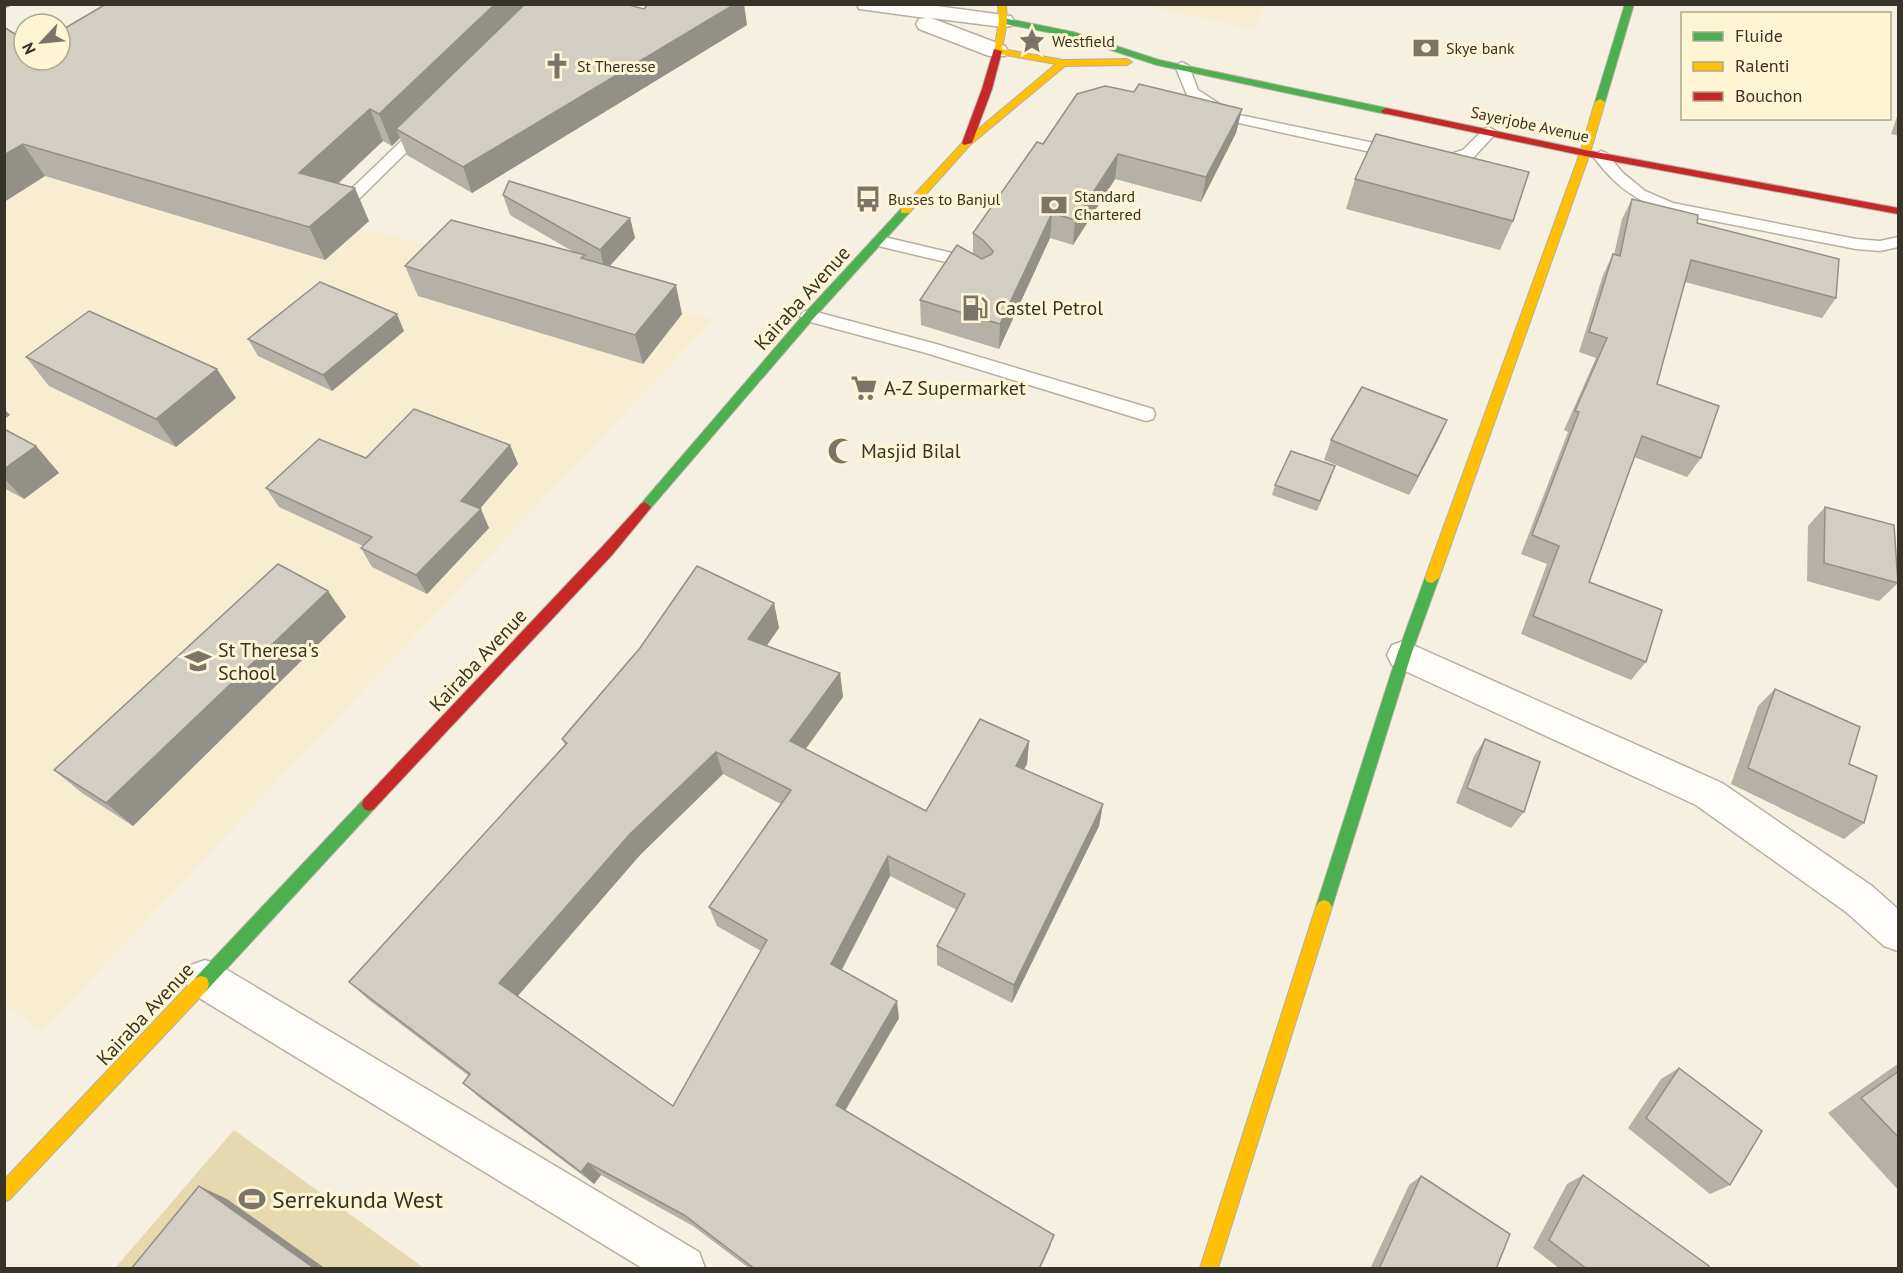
<svg xmlns="http://www.w3.org/2000/svg" width="1903" height="1273" font-family="'PT Sans',sans-serif">
  <style>
    .built { fill: #f7edd0 }
    .green { fill: #e7d9af }
    .lines { fill: none; stroke-linecap: round; stroke-linejoin: round }
    .lane-casing { stroke: #b5b0a3; stroke-width: 3 }
    .street-casing { stroke: #b5b0a3; stroke-width: 3 }
    .fast-casing { stroke: #b5b0a3; stroke-width: 2 }
    .slow-casing { stroke: #b5b0a3; stroke-width: 2 }
    .jam-casing { stroke: #b5b0a3; stroke-width: 2 }
    .lane { fill: #fefdfa; fill-rule: evenodd }
    .street { fill: #fefdfa; fill-rule: evenodd }
    .fast { fill: #4caf50; fill-rule: evenodd }
    .slow { fill: #ffc107; fill-rule: evenodd }
    .jam { fill: #c62828; fill-rule: evenodd }
    .wall { fill: #b5b1a6; fill-rule: evenodd }
    .shaded-wall { fill: #939087 }
    .building { fill: #d2cec1; stroke: #939087; stroke-width: 1.5; fill-rule: evenodd }
    .labels { text-anchor: middle; dominant-baseline: central; stroke-width: 6; stroke-linejoin: round; paint-order: stroke }
    .far-poi-label { font-size: 16px; fill: #373327; stroke: #fff5d5; text-anchor: start }
    .far-street-label { font-size: 16px; fill: #373327; stroke: #fff5d5 }
    .street-label { font-size: 20px; fill: #373327; stroke: #fff5d5 }
    .poi-label { font-size: 20px; fill: #373327; stroke: #fff5d5; text-anchor: start }
    .near-poi-label { font-size: 24px; fill: #373327; stroke: #fff5d5; text-anchor: start }
  </style>
  <rect width="100%" height="100%" fill="#f5f0df"/>
  <g class="built">
    <polygon points="1143,5 1265,5 1253,29"/>
    <polygon points="4,136 713,319 42,1031 4,1004"/>
  </g>
  <polygon class="green" points="234,1130 424,1268 115,1268"/>
  <g class="lines">
    <g class="lane-casing">
      <g id="lane">
        <polygon points="1182,62 1189,66 1198,90 1235,114 1398,148 1406,153 1398,158 1225,120 1187,95 1175,66"/>
        <polygon points="424,122 432,127 429,130 358,200 346,200 344,197 346,194 419,124"/>
        <polygon points="1489,127 1497,132 1474,157 1440,167 1432,162 1435,159 1463,150 1484,129"/>
        <path d="M 1601,151 L 1606,153 L 1623,173 L 1645,191 L 1673,203 L 1856,239 L 1880,241 L 1898,237 L 1898,247 L 1880,251 L 1856,249 L 1663,211 C 1632,197 1614,185 1593,156 Z"/>
        <polygon points="880,236 965,256 982,267 974,272 954,264 874,245 872,241"/>
        <polygon points="809,310 936,344 1153,409 1155,414 1153,419 1146,421 926,353 803,320 800,316 803,312"/>
      </g>
    </g>
    <g class="street-casing">
      <g id="street">
        <polygon points="857,4 922,4 1011,16 1014,21 1011,26 1003,27 931,18 1005,46 1008,51 1005,56 989,56 919,29 916,24 919,19 926,18 867,10 859,9"/>
        <polygon points="1404,641 1722,783 1872,886 1898,909 1898,951 1884,946 1846,912 1696,805 1392,665 1387,655 1392,645"/>
        <polygon points="205,960 219,965 699,1252 705,1268 642,1268 191,993 185,979 191,965"/>
      </g>
    </g>
    <g class="fast-casing">
      <g id="fast">
        <polygon points="1625,4 1634,4 1605,102 1597,104 1595,102"/>
        <polygon points="1003,18 1073,32 1159,60 1386,108 1391,111 1386,114 1157,65 1068,36 1000,23 1000,19"/>
        <polygon points="905,208 909,209 909,213 813,319 649,510 641,510 639,507 641,504 805,313 901,209"/>
        <polygon points="1432,573 1439,578 1411,655 1332,907 1329,912 1324,914 1319,912 1316,907 1397,655 1425,578"/>
        <polygon points="369,797 374,799 376,804 374,809 207,990 201,992 195,990 193,984 195,978 364,799"/>
      </g>
    </g>
    <g class="slow-casing">
      <g id="slow">
        <polygon points="998,4 1006,4 1007,21 1002,49 1063,60 1127,59 1132,62 1127,65 1065,66 970,145 909,213 901,213 901,209 964,141 1056,64 994,53 999,21"/>
        <polygon points="1600,99 1605,102 1590,153 1439,578 1432,583 1427,582 1425,578 1580,153 1595,102"/>
        <polygon points="1324,900 1329,902 1332,907 1218,1268 1200,1268 1316,907 1319,902"/>
        <polygon points="201,976 207,978 209,984 207,990 10,1199 4,1202 4,1180 195,978"/>
      </g>
    </g>
    <g class="jam-casing">
      <g id="jam">
        <polygon points="994,49 1002,51 992,89 972,143 964,145 962,143 982,89"/>
        <polygon points="1386,108 1585,150 1898,208 1898,214 1585,156 1383,113 1381,111"/>
        <polygon points="645,502 651,507 649,510 612,555 374,809 369,811 364,809 362,804 364,799 602,547 641,504"/>
      </g>
    </g>
    <use href="#lane" class="lane"/>
    <use href="#street" class="street"/>
    <use href="#fast" class="fast"/>
    <use href="#slow" class="slow"/>
    <use href="#jam" class="jam"/>
  </g>
  <g class="wall">
    <polygon points="644,9 747,25 472,193 407,155 400,138 392,146 383,141 338,184 369,221 325,260 45,176 4,202 4,27 24,60"/>
    <polygon points="1134,92 1242,109 1236,133 1201,202 1115,179 1073,245 1050,238 999,349 921,325 920,300 973,254 973,233 1043,144"/>
    <polygon points="1899,111 1899,136 1891,134"/>
    <polygon points="1355,179 1513,221 1500,250 1346,209"/>
    <polygon points="503,195 630,218 635,238 610,266 682,314 643,364 418,296 405,266 572,251 510,215"/>
    <polygon points="1632,199 1697,223 1836,298 1822,318 1685,282 1657,384 1701,458 1687,477 1634,457 1589,582 1646,662 1631,680 1521,634 1547,564 1521,554 1568,432 1564,430 1596,358 1579,352 1603,275 1613,254 1614,255 1622,219"/>
    <polygon points="404,331 332,391 258,356 248,339"/>
    <polygon points="26,357 236,398 176,447 49,386"/>
    <polygon points="1447,420 1438,440 1409,495 1324,460 1331,440"/>
    <polygon points="4,429 36,446 59,473 24,499 4,488"/>
    <polygon points="510,445 518,464 480,509 489,528 427,594 372,567 361,548 363,546 279,507 266,488 366,458"/>
    <polygon points="1332,476 1317,511 1272,495 1275,485"/>
    <polygon points="1825,507 1898,583 1879,601 1807,581 1808,526"/>
    <polygon points="328,591 346,617 133,826 82,793 54,770"/>
    <path d="M 774,603 L 779,628 L 766,646 L 840,673 L 843,697 L 805,749 L 926,811 L 1029,741 L 1027,764 L 1024,769 L 1103,804 L 1099,826 L 1012,1003 L 937,965 L 937,946 L 957,910 L 890,876 L 842,970 L 899,1018 L 845,1111 L 1051,1245 L 1040,1269 L 750,1269 L 693,1226 L 601,1175 L 594,1184 L 480,1098 L 463,1083 L 469,1076 L 369,1000 L 349,982 L 565,745 L 562,739 ZM 723,774 L 781,804 L 709,907 L 717,926 L 761,951 L 673,1106 L 518,996 L 640,855 Z"/>
    <polygon points="1775,689 1849,764 1864,823 1844,839 1731,784 1758,706"/>
    <polygon points="1485,739 1524,812 1511,828 1456,803 1474,756"/>
    <polygon points="1899,1063 1899,1191 1828,1113"/>
    <polygon points="1679,1068 1730,1185 1710,1194 1628,1128 1661,1079"/>
    <polygon points="1583,1175 1708,1269 1560,1269 1533,1248 1567,1184"/>
    <polygon points="1421,1176 1496,1269 1370,1269 1409,1185"/>
  </g>
  <g class="shaded-wall">
    <polygon points="4,4 15,4 4,9"/>
    <polygon points="495,4 532,4 396,129 400,138 392,146 379,114"/>
    <polygon points="735,4 744,4 747,25 472,193 463,167"/>
    <polygon points="370,109 383,141 314,205 299,173"/>
    <polygon points="1242,109 1236,133 1201,202 1206,177"/>
    <polygon points="23,144 45,176 4,202 4,155"/>
    <polygon points="1118,154 1115,179 1073,245 1075,220"/>
    <polygon points="355,188 369,221 325,260 309,227"/>
    <polygon points="1052,213 1050,238 999,349 1000,324"/>
    <polygon points="630,218 635,238 605,271 600,250"/>
    <polygon points="676,285 682,314 643,364 635,335"/>
    <polygon points="397,314 404,331 332,391 323,375"/>
    <polygon points="217,369 236,398 176,447 156,419"/>
    <polygon points="4,409 10,415 4,419"/>
    <polygon points="1447,420 1438,440 1409,495 1418,476"/>
    <polygon points="510,445 518,464 470,520 461,501"/>
    <polygon points="36,446 59,473 24,499 4,478 4,469"/>
    <polygon points="481,509 489,528 427,594 416,575"/>
    <polygon points="328,591 346,617 133,826 106,803"/>
    <polygon points="774,603 779,628 754,664 748,639"/>
    <polygon points="840,673 843,697 795,764 790,741"/>
    <polygon points="1029,741 1027,764 1014,788 1016,766"/>
    <polygon points="716,752 723,774 640,855 514,1000 499,983 630,834"/>
    <polygon points="1103,804 1099,826 1012,1003 1014,985"/>
    <polygon points="888,856 890,876 835,982 831,964"/>
    <polygon points="897,1001 899,1018 840,1119 836,1105"/>
    <polygon points="588,1163 601,1175 594,1184 581,1172"/>
    <polygon points="199,1186 227,1199 326,1269 315,1269"/>
  </g>
  <g class="building">
    <polygon points="106,4 495,4 379,114 370,109 299,173 355,188 309,227 23,144 4,155 4,27 24,40 24,60 60,60 60,31"/>
    <polygon points="525,4 625,4 644,9 648,4 735,4 463,167 396,129"/>
    <polygon points="1139,84 1242,109 1206,177 1118,154 1075,220 1052,213 1000,324 920,300 957,245 982,259 992,254 993,251 983,240 973,233 1037,142 1043,144 1077,94 1105,86 1134,92"/>
    <polygon points="1376,134 1529,172 1513,221 1355,179"/>
    <polygon points="509,181 630,218 600,250 503,195"/>
    <polygon points="1632,199 1698,215 1697,223 1839,259 1836,298 1691,260 1657,384 1719,406 1701,458 1642,436 1589,582 1662,610 1646,662 1533,616 1559,546 1532,535 1579,412 1575,411 1607,338 1589,332 1613,254 1620,256"/>
    <polygon points="451,220 585,255 581,258 676,285 635,335 405,266"/>
    <polygon points="320,282 397,314 323,375 248,339"/>
    <polygon points="89,311 217,369 156,419 26,357"/>
    <polygon points="1362,387 1447,420 1418,476 1331,440"/>
    <polygon points="414,409 510,445 461,501 481,509 416,575 361,548 372,537 266,488 319,439 366,458"/>
    <polygon points="4,429 36,446 4,469"/>
    <polygon points="1291,451 1335,466 1320,501 1275,485"/>
    <polygon points="1825,507 1894,525 1898,583 1824,563"/>
    <polygon points="278,564 328,591 106,803 54,770"/>
    <path d="M 697,566 L 774,603 L 748,639 L 840,673 L 790,741 L 926,811 L 980,719 L 1029,741 L 1016,766 L 1103,804 L 1014,985 L 937,946 L 965,894 L 888,856 L 831,964 L 897,1001 L 836,1105 L 1054,1235 L 1039,1269 L 755,1269 L 684,1215 L 588,1163 L 581,1172 L 463,1083 L 470,1074 L 349,982 L 567,743 L 562,739 L 640,648 ZM 716,752 L 791,790 L 709,907 L 767,940 L 673,1106 L 499,983 L 630,834 Z"/>
    <polygon points="1775,689 1860,727 1849,764 1877,776 1864,823 1748,768"/>
    <polygon points="1485,739 1540,762 1524,812 1467,788"/>
    <polygon points="1679,1068 1762,1131 1730,1185 1646,1118"/>
    <polygon points="1899,1071 1899,1138 1861,1098"/>
    <polygon points="1583,1175 1709,1266 1708,1269 1587,1269 1549,1240"/>
    <polygon points="1421,1176 1510,1234 1496,1269 1379,1269"/>
    <polygon points="199,1186 315,1269 131,1269"/>
  </g>
  <defs>
    <g id="sight-bare" transform="scale(2.07)"><path d="M0-6L1.8-2.2L6-1.7L2.9 1.2L3.7 5.4L0 3.3L-3.7 5.4L-2.9 1.2L-6-1.7L-1.8-2.2Z" fill="#7a7567" stroke="#fff5d5" stroke-width="2.5" paint-order="stroke"/></g>
    <g id="bank-bare" transform="scale(2.07)"><path d="M-6-4H6V4H-6ZM0-2.3a2.3 2.3 0 1 0 0 4.6a2.3 2.3 0 1 0 0-4.6Z" fill="#7a7567" stroke="#fff5d5" stroke-width="2.5" paint-order="stroke"/></g>
    <g id="church-bare" transform="scale(2.07)"><path d="M-1.2-6h2.4v3.5h3.3v2.4h-3.3V6h-2.4V-.1h-3.3v-2.4h3.3Z" fill="#7a7567" stroke="#fff5d5" stroke-width="2.5" paint-order="stroke"/></g>
    <g id="bus-bare" transform="scale(2.07)"><path d="M-5-6H5V4H4V6H2V4H-2V6H-4V4H-5ZM-3.5-4V0h7V-4ZM-3.5 1.2v1.5H-2V1.2ZM2 1.2v1.5H3.5V1.2Z" fill="#7a7567" stroke="#fff5d5" stroke-width="2.5" paint-order="stroke"/></g>
    <g id="fuel-bare" transform="scale(2.07)"><path d="M-5.5-6h7V0h2V4h1.3V-2.5L3-4.5l.8-.8L6-3V5H2.5V1h-1V6h-7ZM-4.2-4.7v3.2H.2V-4.7Z" fill="#7a7567" stroke="#fff5d5" stroke-width="2.5" paint-order="stroke"/></g>
    <g id="supermarket-bare" transform="scale(2.07)"><path d="M-6-5.5h2.5l.6 2H6L4.5 2H-2.5L-4.4-4H-6ZM-1.5 3.2a1.3 1.3 0 1 0 .1 0ZM3 3.2a1.3 1.3 0 1 0 .1 0Z" fill="#7a7567" stroke="#fff5d5" stroke-width="2.5" paint-order="stroke"/></g>
    <g id="mosque-bare" transform="scale(2.07)"><path d="M3.5-4.9A6 6 0 1 0 3.5 4.9A5 5 0 1 1 3.5-4.9Z" fill="#7a7567" stroke="#fff5d5" stroke-width="2.5" paint-order="stroke"/></g>
    <g id="school-bare" transform="scale(2.07)"><path d="M0-5L7-2L0 1L-7-2ZM-4 1L0 2.5L4 1V4Q0 6-4 4Z" fill="#7a7567" stroke="#fff5d5" stroke-width="2.5" paint-order="stroke"/></g>
    <g id="stadium-bare" transform="scale(2.07)"><path d="M0-5a6.5 5 0 1 0 0 10a6.5 5 0 1 0 0-10ZM-3.5-1.8h7v3.6h-7Z" fill="#7a7567" stroke="#fff5d5" stroke-width="2.5" paint-order="stroke"/></g>
  </defs>
  <g fill-rule="evenodd">
    <use href="#sight-bare" x="1032" y="41"/>
    <use href="#bank-bare" x="1426" y="48"/>
    <use href="#church-bare" x="557" y="66"/>
    <use href="#bus-bare" x="868" y="199"/>
    <use href="#bank-bare" x="1054" y="205"/>
    <use href="#fuel-bare" x="975" y="308"/>
    <use href="#supermarket-bare" x="864" y="388"/>
    <use href="#mosque-bare" x="841" y="451"/>
    <use href="#school-bare" x="198" y="661"/>
    <use href="#stadium-bare" x="252" y="1199"/>
  </g>
  <g class="labels">
    <g class="far-poi-label">
      <text x="1052" y="41">Westfield</text>
      <text x="1446" y="48">Skye bank</text>
      <text x="577" y="66">St Theresse</text>
      <text x="1074" y="196">Standard<tspan x="1074" dy="18">Chartered</tspan></text>
      <text x="888" y="199">Busses to Banjul</text>
    </g>
    <g class="far-street-label">
      <text transform="translate(1530 124) rotate(12)">Sayerjobe Avenue</text>
    </g>
    <g class="street-label">
      <text transform="translate(802 298) rotate(-48)">Kairaba Avenue</text>
      <text transform="translate(478 660) rotate(-47)">Kairaba Avenue</text>
      <text transform="translate(145 1014) rotate(-47)">Kairaba Avenue</text>
    </g>
    <g class="poi-label">
      <text x="995" y="308">Castel Petrol</text>
      <text x="884" y="388">A-Z Supermarket</text>
      <text x="861" y="451">Masjid Bilal</text>
      <text x="218" y="650">St Theresa's<tspan x="218" dy="23">School</tspan></text>
    </g>
    <g class="near-poi-label">
      <text x="272" y="1199">Serrekunda West</text>
    </g>
  </g>
  <rect width="1903" height="1273" fill="none" stroke="#373327" stroke-width="12"/>
  <rect x="1681" y="12" width="210" height="108" fill="#fff5d5" stroke="#afa78f" stroke-width="1.5"/>
  <rect x="1693" y="32" width="30" height="9" fill="#4caf50" stroke="#afa78f" stroke-width="1.5"/>
  <text x="1735" y="42" font-size="18" fill="#373327">Fluide</text>
  <rect x="1693" y="62" width="30" height="9" fill="#ffc107" stroke="#afa78f" stroke-width="1.5"/>
  <text x="1735" y="72" font-size="18" fill="#373327">Ralenti</text>
  <rect x="1693" y="92" width="30" height="9" fill="#c62828" stroke="#afa78f" stroke-width="1.5"/>
  <text x="1735" y="102" font-size="18" fill="#373327">Bouchon</text>
  <g transform="translate(42 42) rotate(244)"><circle r="28" fill="#fff5d5" stroke="#afa78f" stroke-width="1.5"/>
  <path d="M0-4.5L10 22L0 15L-10 22Z" fill="#7a7567"/>
  <text y="-9" font-size="16" font-weight="bold" text-anchor="middle" fill="#373327">N</text>
  </g>
</svg>
